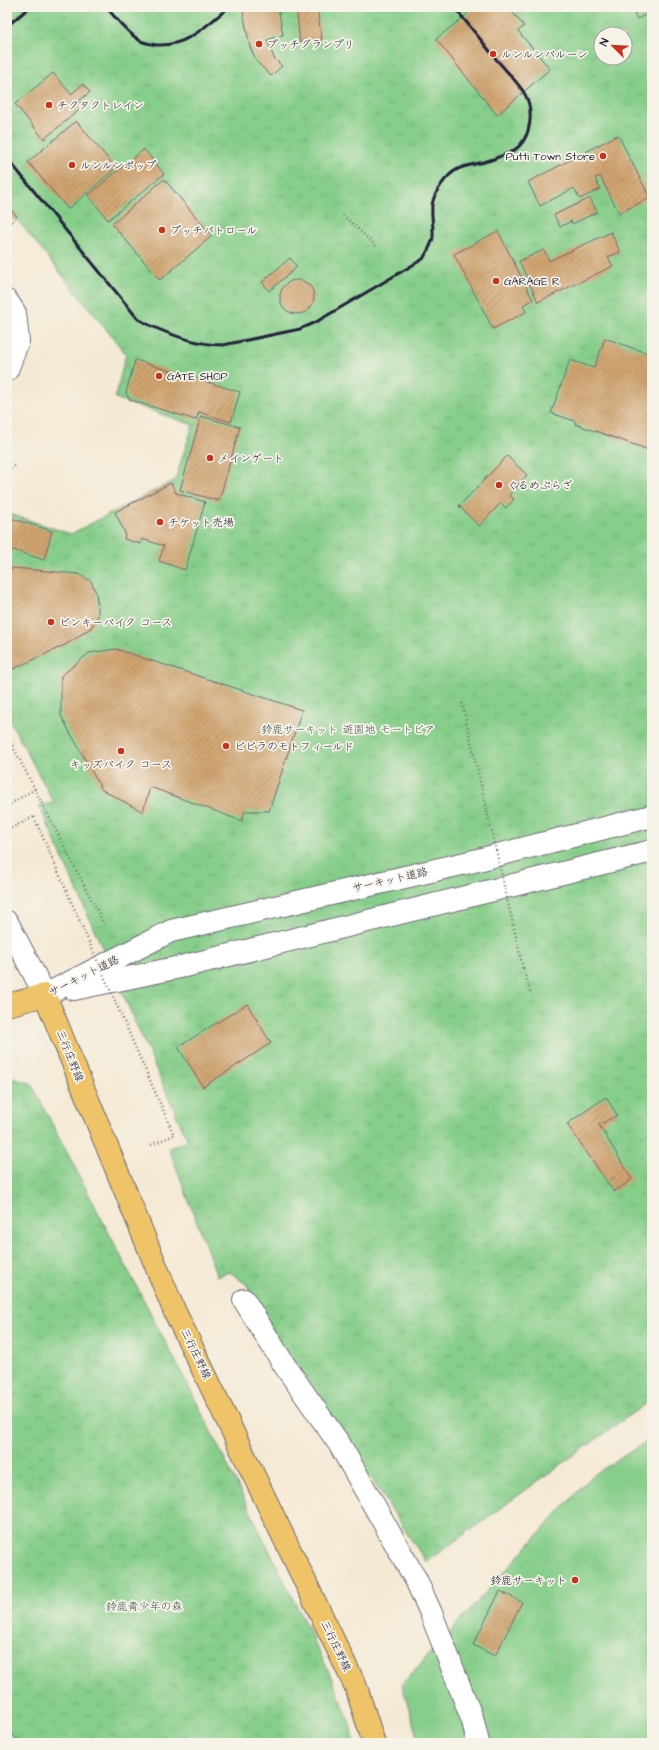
<svg xmlns="http://www.w3.org/2000/svg" width="659" height="1750" font-family="'Architects Daughter','Klee One',sans-serif">
  <style>
    .green { fill: #86ce8a; stroke: #547862 }
    .park { fill: url(#park-tufts); stroke: #547862; fill-rule: evenodd }
    .building { fill: url(#building-hatch) }
    .lines { fill: none; stroke-linecap: round; stroke-linejoin: round }
    .minor-casing { stroke: #6c6871; stroke-width: 24 }
    .major-casing { stroke: #6c6871; stroke-width: 24 }
    .path { stroke: #6c6871; stroke-width: 2.5; stroke-dasharray: 1 3; stroke-linecap: butt }
    .minor { stroke: #fff; stroke-width: 22 }
    .major { stroke: #efc469; stroke-width: 22 }
    .rail { stroke: #22223b; stroke-width: 3 }
    .path-bridge { stroke: #6c6871; stroke-width: 2.5; stroke-dasharray: 1 3; stroke-linecap: butt }
    .poi-dot { fill: #c8321e; stroke: #f7f3e8; stroke-width: 1.5 }
    .labels { text-anchor: middle; dominant-baseline: central; stroke-width: 3.5; stroke-linejoin: round; paint-order: stroke }
    .poi-label { font-size: 11px; fill: #22223b; stroke: #f7f3e8; text-anchor: start }
    .park-label { font-size: 11px; fill: #405653; stroke: #f7f3e8 }
    .street-label { font-size: 11px; fill: #22223b; stroke: #f7f3e8 }
  </style>
  <defs>
    <pattern id="park-tufts" width="24" height="20" patternUnits="userSpaceOnUse"><rect width="24" height="20" fill="#86ce8a"/><path d="M3 7l-1-3M5 7V3M7 7l1-3M15 17l-1-3M17 17v-4M19 17l1-3" fill="none" stroke="#73b178"/></pattern>
    <pattern id="building-hatch" width="6" height="6" patternUnits="userSpaceOnUse"><rect width="6" height="6" fill="#d0a470"/><path d="M-1 1l2-2M0 6l6-6M5 7l2-2" fill="none" stroke="#a8855d"/></pattern>
  </defs>
  <rect width="100%" height="100%" fill="#f7f3e8"/>
  <filter id="ink" filterUnits="userSpaceOnUse"><feTurbulence type="fractalNoise" baseFrequency=".025" numOctaves="2"/><feDisplacementMap in="SourceGraphic" scale="8" xChannelSelector="R" yChannelSelector="G"/><feConvolveMatrix kernelMatrix="1 2 1 2 8 2 1 2 1" color-interpolation-filters="sRGB"/></filter>
  <filter id="wash" filterUnits="userSpaceOnUse"><feTurbulence type="fractalNoise" baseFrequency=".012" numOctaves="4" result="noise"/><feDisplacementMap in="SourceGraphic" scale="16" xChannelSelector="R" yChannelSelector="G"/><feGaussianBlur stdDeviation="0.9" result="paint"/><feColorMatrix in="noise" values="0 0 0 0 0 0 0 0 0 0 0 0 0 0 0 0 0 1.4 0 .05"/><feComposite in="paint" operator="in"/></filter>
  <g filter="url(#wash)">
    <rect width="100%" height="100%" fill="#f4e9d4"/>
    <polygon class="green" points="652,1438 652,1743 419,1743 402,1684 592,1476"/>
    <g class="park">
      <path d="M 7,7 L 652,7 L 652,1399 L 426,1562 L 298,1366 L 267,1333 L 260,1310 L 247,1285 L 230,1272 L 217,1276 L 169,1148 L 188,1141 L 39,805 L 54,803 L 7,715 L 7,513 L 71,534 L 175,480 L 193,425 L 115,398 L 126,354 L 7,207 ZM 601,34 L 625,34 L 625,58 L 601,58 Z"/>
      <polygon points="7,1077 31,1083 195,1399 329,1672 347,1715 355,1743 7,1743"/>
    </g>
    <g id="blocks">
      <g class="building">
        <polygon points="242,7 278,7 283,35 267,40 274,58 282,66 271,76 257,62 250,47"/>
        <polygon points="296,7 317,7 322,42 300,43"/>
        <polygon points="476,7 508,7 524,26 518,31 550,69 497,115 436,39"/>
        <polygon points="631,7 652,7 652,12 637,19"/>
        <polygon points="53,73 71,94 83,84 90,92 79,101 84,106 44,139 15,104"/>
        <polygon points="76,121 116,168 68,209 28,162"/>
        <polygon points="618,135 650,198 619,213 600,176 595,178 600,189 580,199 574,188 540,206 528,182"/>
        <polygon points="144,149 164,174 108,220 88,195"/>
        <polygon points="164,179 212,236 160,280 112,224"/>
        <polygon points="590,198 597,212 572,224 571,221 560,227 554,215"/>
        <polygon points="7,205 17,217 7,226"/>
        <polygon points="498,231 533,300 523,305 526,312 493,329 454,254"/>
        <polygon points="611,232 620,252 608,257 613,266 538,302 519,261 544,250 549,261"/>
        <polygon points="290,258 297,267 269,291 262,282"/>
        <circle cx="297" cy="297" r="17"/>
        <polygon points="605,338 652,355 652,451 575,424 575,421 551,413 570,360 594,368"/>
        <polygon points="135,360 240,392 231,422 199,412 196,420 130,400 126,393"/>
        <polygon points="201,416 240,427 219,501 180,490"/>
        <polygon points="507,456 527,475 509,495 514,499 506,508 501,503 479,526 459,506"/>
        <polygon points="171,483 176,493 205,502 185,570 159,561 164,546 142,539 141,544 124,539 125,533 115,512"/>
        <polygon points="7,517 52,531 44,560 7,548"/>
        <polygon points="14,568 78,574 91,581 96,593 98,608 98,616 91,628 67,644 11,670 7,665 7,571"/>
        <polygon points="116,649 302,710 269,811 245,811 242,821 150,787 143,812 102,790 61,716 61,676 89,653"/>
        <polygon points="247,1004 271,1043 203,1087 178,1047"/>
        <polygon points="606,1097 617,1115 599,1125 632,1179 614,1192 567,1124"/>
        <polygon points="500,1591 522,1602 495,1656 473,1645"/>
      </g>
    </g>
  </g>
  <g filter="url(#ink)">
    <use href="#blocks" fill-opacity="0" stroke="#6c6871" stroke-width="1"/>
    <g class="lines">
      <g class="minor-casing">
        <g id="minor">
          <polyline points="7,301 15,313 18,341 7,370"/>
          <polyline points="7,922 45,995"/>
          <polyline points="74,989 185,966 652,851"/>
          <polyline points="45,995 171,931 470,862 652,816"/>
          <polyline points="244,1300 285,1366 340,1445 416,1580 431,1613 473,1721 478,1743"/>
        </g>
      </g>
      <g class="major-casing">
        <polyline id="major" points="7,1005 45,995 174,1310 356,1687 374,1743"/>
      </g>
      <g class="path">
        <polyline points="343,215 376,246"/>
        <polyline points="7,471 16,465"/>
        <polyline points="462,703 488,815"/>
        <polyline points="7,735 104,924"/>
        <polyline points="7,806 35,789"/>
        <polyline points="11,828 34,817"/>
        <polyline points="523,968 531,995"/>
        <polyline points="151,1145 174,1135"/>
        <polyline points="7,1730 23,1743"/>
      </g>
      <use href="#minor" class="minor"/>
      <use href="#major" class="major"/>
      <g class="rail">
        <path d="M 106,7 C 116,18 126,32 139,40 C 143,43 151,44 157,45 C 187,47 207,25 229,7"/>
        <polyline points="7,26 30,7"/>
        <path d="M 7,158 L 138,319 C 161,332 196,345 223,345 L 300,329 L 316,322 L 423,259 C 427,252 432,245 433,237 C 434,215 426,206 441,185 C 458,160 473,168 496,158 C 501,156 508,154 513,151 C 532,139 535,109 523,91 C 515,80 505,69 496,59 C 482,41 468,24 454,7"/>
      </g>
      <g class="path-bridge">
        <polyline points="488,815 523,968"/>
        <polyline points="34,817 174,1135"/>
      </g>
    </g>
  </g>
  <g class="poi-dot">
    <circle cx="259" cy="44" r="4"/>
    <circle cx="493" cy="54" r="4"/>
    <circle cx="49" cy="105" r="4"/>
    <circle cx="603" cy="156" r="4"/>
    <circle cx="72" cy="165" r="4"/>
    <circle cx="162" cy="230" r="4"/>
    <circle cx="496" cy="281" r="4"/>
    <circle cx="159" cy="376" r="4"/>
    <circle cx="210" cy="458" r="4"/>
    <circle cx="499" cy="485" r="4"/>
    <circle cx="160" cy="522" r="4"/>
    <circle cx="51" cy="622" r="4"/>
    <circle cx="226" cy="746" r="4"/>
    <circle cx="121" cy="751" r="4"/>
    <circle cx="575" cy="1580" r="4"/>
  </g>
  <g class="labels">
    <g class="poi-label">
      <text x="267" y="44">プッチグランプリ</text>
      <text x="501" y="54">ルンルンバルーン</text>
      <text x="57" y="105">チクタクトレイン</text>
      <text x="595" y="156" text-anchor="end">Putti Town Store</text>
      <text x="80" y="165">ルンルンポップ</text>
      <text x="170" y="230">プッチパトロール</text>
      <text x="504" y="281">GARAGE R</text>
      <text x="167" y="376">GATE SHOP</text>
      <text x="218" y="458">メインゲート</text>
      <text x="507" y="485">ぐるめぷらざ</text>
      <text x="168" y="522">チケット売場</text>
      <text x="59" y="622">ピンキーバイク コース</text>
      <text x="234" y="746">ピピラのモトフィールド</text>
      <text x="121" y="764" text-anchor="middle">キッズバイク コース</text>
      <text x="567" y="1580" text-anchor="end">鈴鹿サーキット</text>
    </g>
    <g class="park-label">
      <text x="348" y="729">鈴鹿サーキット 遊園地 モートピア</text>
      <text x="144" y="1606">鈴鹿青少年の森</text>
    </g>
    <g class="street-label">
      <text transform="translate(390 880) rotate(-13)">サーキット道路</text>
      <text transform="translate(84 976) rotate(-27)">サーキット道路</text>
      <text transform="translate(70 1056) rotate(68)">三行庄野線</text>
      <text transform="translate(196 1354) rotate(64)">三行庄野線</text>
      <text transform="translate(336 1646) rotate(64)">三行庄野線</text>
    </g>
  </g>
  <rect width="659" height="1750" fill="none" stroke="#f7f3e8" stroke-width="24"/>
  <g transform="translate(613 46) rotate(294)"><circle r="19" fill="#f7f3e8" stroke="#a29fa3"/>
  <path d="M0-3L7 15L0 10L-7 15Z" fill="#c8321e"/>
  <text y="-6" font-size="11" font-weight="bold" text-anchor="middle" fill="#22223b">N</text>
  </g>
</svg>
